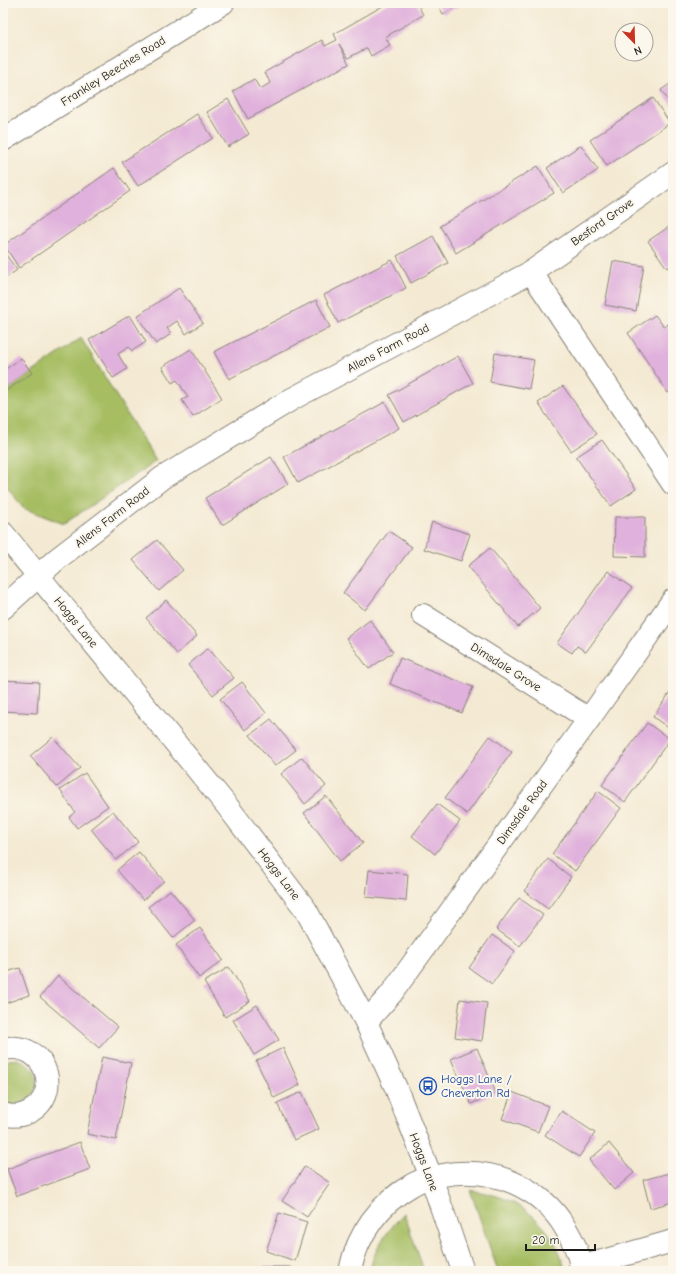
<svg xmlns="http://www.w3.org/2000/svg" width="676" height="1274" font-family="'Comic Neue',sans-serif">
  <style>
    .green { fill: #a6bd62; stroke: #616c3f }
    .building { fill: #e0b1dc }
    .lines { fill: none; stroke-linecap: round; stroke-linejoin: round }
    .minor-casing { stroke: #888378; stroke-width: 24 }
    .minor { stroke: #fff; stroke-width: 22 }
    .labels { text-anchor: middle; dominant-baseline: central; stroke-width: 4; stroke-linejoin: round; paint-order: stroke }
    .street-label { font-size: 12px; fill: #1c1c1c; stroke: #fbf7ec }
    .transit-label { font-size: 12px; fill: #164399; stroke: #fbf7ec; text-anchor: start }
  </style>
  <rect width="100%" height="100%" fill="#fbf7ec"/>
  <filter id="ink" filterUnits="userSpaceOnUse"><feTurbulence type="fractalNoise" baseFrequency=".025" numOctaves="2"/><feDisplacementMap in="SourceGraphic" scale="8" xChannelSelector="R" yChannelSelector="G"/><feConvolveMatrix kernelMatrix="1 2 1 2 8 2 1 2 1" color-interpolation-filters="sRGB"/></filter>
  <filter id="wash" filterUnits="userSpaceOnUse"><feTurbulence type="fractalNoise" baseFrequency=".012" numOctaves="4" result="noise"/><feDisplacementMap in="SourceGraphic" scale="16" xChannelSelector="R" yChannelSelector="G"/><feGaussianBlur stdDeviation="0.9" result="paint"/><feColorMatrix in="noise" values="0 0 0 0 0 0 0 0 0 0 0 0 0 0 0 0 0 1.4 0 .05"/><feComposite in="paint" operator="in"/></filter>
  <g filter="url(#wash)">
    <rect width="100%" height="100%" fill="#f4ead3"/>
    <g class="green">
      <polygon points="81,338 156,461 64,524 23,508 3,481 3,393"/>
      <path d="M 17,1059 C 55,1071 31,1117 3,1103 L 3,1062 L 9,1060 Z"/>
      <path d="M 470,1190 C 479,1192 490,1193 500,1197 C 532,1208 559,1237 565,1271 L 498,1271 Z"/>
      <path d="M 404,1213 L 424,1271 L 370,1271 C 374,1247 388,1231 404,1213 Z"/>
    </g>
    <g id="blocks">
      <g class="building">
        <polygon points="388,3 417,3 423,15 385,37 390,45 371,56 367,48 348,58 339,44 349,64 248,119 233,91 254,79 260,89 270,83 265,72 322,40 325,46 337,40 334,34"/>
        <polygon points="437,3 465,3 443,14"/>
        <polygon points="673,82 673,107 661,90"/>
        <polygon points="653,98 670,123 607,166 590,140"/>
        <polygon points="228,99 249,134 228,147 207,112"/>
        <polygon points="197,114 213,138 138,186 122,162"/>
        <polygon points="581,145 598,170 563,193 547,168"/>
        <polygon points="538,166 554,193 456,253 440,226"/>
        <polygon points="114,168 130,191 19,268 4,245"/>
        <polygon points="673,224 673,264 667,268 648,241"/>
        <polygon points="433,236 448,263 411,283 397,256"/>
        <polygon points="3,251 17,270 3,280"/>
        <polygon points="392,260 406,288 338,323 324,295"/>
        <polygon points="613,261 644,266 636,311 605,305"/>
        <polygon points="179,288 203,323 186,334 177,321 167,328 171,334 156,344 137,316"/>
        <polygon points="316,300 330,327 229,379 214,352"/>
        <polygon points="130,315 146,342 132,351 129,347 118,354 127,369 113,378 89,340"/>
        <polygon points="655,315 664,327 671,322 673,325 673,390 668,393 628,333"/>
        <polygon points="191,349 222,398 193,417 182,400 188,397 177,380 172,383 162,367"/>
        <polygon points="495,353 534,360 529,389 490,382"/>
        <polygon points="458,356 473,383 404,422 389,395"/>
        <polygon points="21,358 32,373 3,393 3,371"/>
        <polygon points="563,386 597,434 571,451 538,403"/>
        <polygon points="385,402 399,428 298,483 284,457"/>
        <polygon points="602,440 636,489 611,506 576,457"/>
        <polygon points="271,457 288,484 222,525 205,498"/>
        <polygon points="615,517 645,517 645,557 614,556"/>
        <polygon points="432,522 470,534 461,561 424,549"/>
        <polygon points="389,531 412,547 365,610 343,593"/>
        <polygon points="157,540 183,570 159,591 133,560"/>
        <polygon points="490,548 540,608 518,627 468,566"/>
        <polygon points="608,571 632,588 586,652 577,646 572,653 557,643"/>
        <polygon points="166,600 197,636 177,654 146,618"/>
        <polygon points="370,620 393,652 369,669 346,638"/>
        <polygon points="208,648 234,678 213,695 188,665"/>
        <polygon points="400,658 473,687 462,713 390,684"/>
        <polygon points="3,680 39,682 37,713 3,711"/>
        <polygon points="242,682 266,713 245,730 220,699"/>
        <polygon points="673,688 673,731 653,717"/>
        <polygon points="271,719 296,750 275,766 250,735"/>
        <polygon points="647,723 670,739 625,802 602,785"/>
        <polygon points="490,736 512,752 467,814 445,798"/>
        <polygon points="53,737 80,768 57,787 30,756"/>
        <polygon points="302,757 326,786 305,804 281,774"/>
        <polygon points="85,773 108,806 77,828 69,817 75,812 60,790"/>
        <polygon points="598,791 621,808 575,871 552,854"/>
        <polygon points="326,796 363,843 340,861 304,813"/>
        <polygon points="437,804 460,821 435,854 412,836"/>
        <polygon points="113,811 138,842 116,860 91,829"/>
        <polygon points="139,852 164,881 143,900 117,870"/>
        <polygon points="548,859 571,877 548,909 524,891"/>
        <polygon points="369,870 408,874 406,901 366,897"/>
        <polygon points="170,890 195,920 173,938 148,907"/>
        <polygon points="519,898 543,915 520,946 496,929"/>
        <polygon points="200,928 223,960 199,978 176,945"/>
        <polygon points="492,935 515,951 492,984 469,968"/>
        <polygon points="229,967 250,1001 225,1017 204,982"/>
        <polygon points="20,968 29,995 3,1004 3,973"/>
        <polygon points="58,976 118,1027 99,1048 40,997"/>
        <polygon points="460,999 487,1003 482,1041 455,1037"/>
        <polygon points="257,1005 279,1040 254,1055 233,1020"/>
        <polygon points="283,1048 300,1085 274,1098 256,1061"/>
        <polygon points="477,1048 496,1093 471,1104 451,1059"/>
        <polygon points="102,1057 131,1063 116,1140 87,1134"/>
        <polygon points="302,1092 319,1129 294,1140 277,1103"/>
        <polygon points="512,1092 548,1106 538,1132 502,1119"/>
        <polygon points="562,1111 595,1133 579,1157 545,1135"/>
        <polygon points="80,1142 90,1169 17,1196 7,1169"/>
        <polygon points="609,1143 634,1173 614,1190 589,1160"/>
        <polygon points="305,1166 330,1183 307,1217 282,1201"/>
        <polygon points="673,1172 673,1202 650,1208 643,1180"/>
        <polygon points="279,1213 307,1222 295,1261 266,1251"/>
        <rect x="261" y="1267" width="29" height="4"/>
      </g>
    </g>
  </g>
  <g filter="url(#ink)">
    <use href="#blocks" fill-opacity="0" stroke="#888378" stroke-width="1"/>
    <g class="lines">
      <g class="minor-casing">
        <g id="minor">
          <polyline points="3,140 223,3"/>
          <polyline points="531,272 673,173"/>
          <polyline points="3,533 228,807 306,910 366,1022 396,1088 431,1177 463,1271"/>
          <polyline points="3,608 57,559 162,478 292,399 531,272 673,484"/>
          <polyline points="423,615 589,719"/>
          <polyline points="366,1022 391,994 589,719 673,600"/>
          <path d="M 3,1049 C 49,1039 66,1102 21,1115 C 16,1116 9,1116 3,1114"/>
          <polyline points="581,1267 673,1241"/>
          <path d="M 350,1271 C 357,1234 380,1203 412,1185 C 421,1179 433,1177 443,1175 C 491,1166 541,1186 566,1229 C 573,1241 581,1256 581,1271"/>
        </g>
      </g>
      <use href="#minor" class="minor"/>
    </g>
  </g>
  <defs>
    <g id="bus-ring" transform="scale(0.9)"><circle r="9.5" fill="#fbf7ec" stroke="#1a4fb4" stroke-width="1.5"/><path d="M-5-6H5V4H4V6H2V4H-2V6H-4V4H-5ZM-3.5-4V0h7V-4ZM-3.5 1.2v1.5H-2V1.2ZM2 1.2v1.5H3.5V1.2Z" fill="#1a4fb4"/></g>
  </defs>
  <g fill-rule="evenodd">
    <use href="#bus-ring" x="428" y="1086"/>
  </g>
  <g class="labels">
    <g class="street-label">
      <text transform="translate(113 71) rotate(-32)">Frankley Beeches Road</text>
      <text transform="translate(602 222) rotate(-35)">Besford Grove</text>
      <text transform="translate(388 348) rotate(-28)">Allens Farm Road</text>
      <text transform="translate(112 517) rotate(-38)">Allens Farm Road</text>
      <text transform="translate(76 622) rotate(51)">Hoggs Lane</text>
      <text transform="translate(506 667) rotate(32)">Dimsdale Grove</text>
      <text transform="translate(522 812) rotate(-54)">Dimsdale Road</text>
      <text transform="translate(279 874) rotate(53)">Hoggs Lane</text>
      <text transform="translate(424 1162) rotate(69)">Hoggs Lane</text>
    </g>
    <g class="transit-label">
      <text x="441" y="1079">Hoggs Lane /<tspan x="441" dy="14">Cheverton Rd</tspan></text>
    </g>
  </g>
  <rect width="676" height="1274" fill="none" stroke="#fbf7ec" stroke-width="16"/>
  <g transform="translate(634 42) rotate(157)"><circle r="19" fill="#fbf7ec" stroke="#a29f99"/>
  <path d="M0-3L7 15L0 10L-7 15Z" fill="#c8321e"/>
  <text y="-6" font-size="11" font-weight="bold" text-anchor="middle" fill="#1c1c1c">N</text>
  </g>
  <path d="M526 1244v6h69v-6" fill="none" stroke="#1c1c1c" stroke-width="2"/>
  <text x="532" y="1244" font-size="12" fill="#1c1c1c" stroke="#fbf7ec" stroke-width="3" paint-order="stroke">20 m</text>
</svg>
